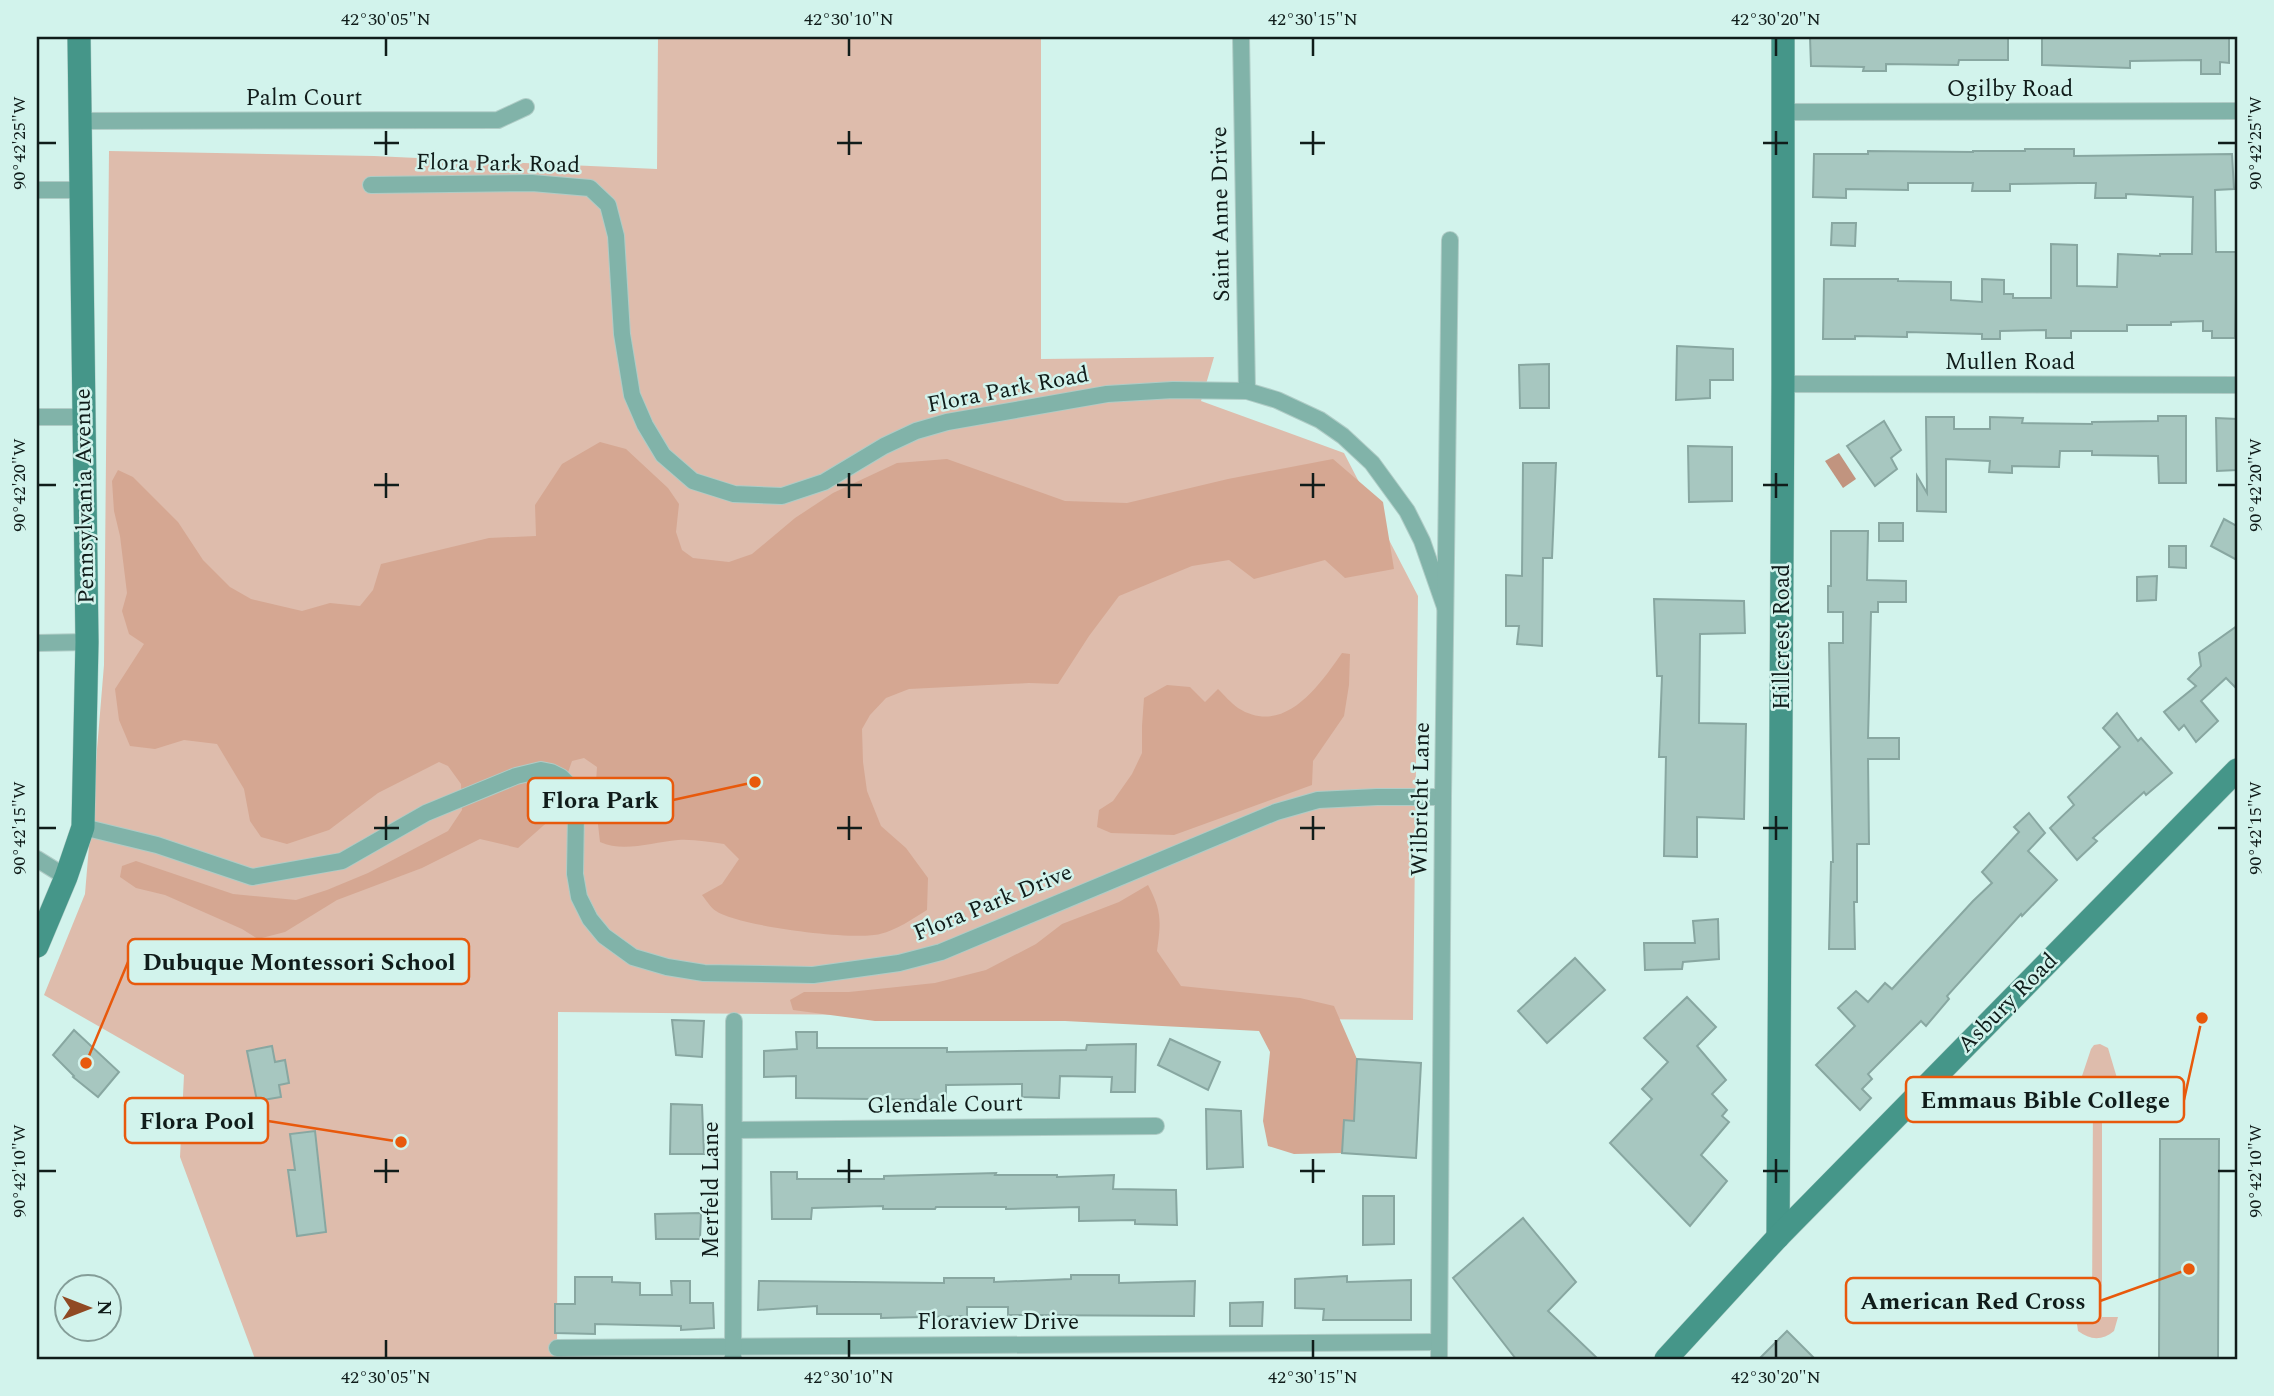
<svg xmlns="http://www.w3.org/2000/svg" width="2274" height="1396" font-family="Spectral,serif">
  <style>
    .green { fill: #debcac }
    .forest { fill: #d5a792 }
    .water { fill: #c1947f }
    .building { fill: #a7c7c0; stroke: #88a7a1; stroke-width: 2 }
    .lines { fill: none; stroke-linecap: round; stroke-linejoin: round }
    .street-casing { stroke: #afccc6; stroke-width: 18 }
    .secondary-casing { stroke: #afccc6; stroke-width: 24 }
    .street { stroke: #81b3a9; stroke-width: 16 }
    .secondary { stroke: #459689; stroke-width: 23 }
    .ticks { fill: none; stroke: #101c1a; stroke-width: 2.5 }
    .labels { text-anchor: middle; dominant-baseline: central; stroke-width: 5; stroke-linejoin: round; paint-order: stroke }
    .street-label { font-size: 23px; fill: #101c1a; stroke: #d2f3ec }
    .leader { fill: none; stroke: #e8590c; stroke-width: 2.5 }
    .callout-dot { fill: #e8590c; stroke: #d2f3ec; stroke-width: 2.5 }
    .callout { fill: #d2f3ec; stroke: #e8590c; stroke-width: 2.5 }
    .callout-label { font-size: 24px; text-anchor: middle; font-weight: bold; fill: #101c1a }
    .neatline { fill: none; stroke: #101c1a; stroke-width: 2.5 }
    .ticks-label { font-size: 18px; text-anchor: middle; fill: #101c1a }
  </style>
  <rect width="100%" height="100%" fill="#d2f3ec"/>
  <g class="green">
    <polygon points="658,37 1041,37 1041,359 1214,357 1201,401 1344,453 1418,596 1413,1020 558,1012 557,1359 255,1359 180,1157 184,1075 44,995 85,894 104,665 109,151 374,156 657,169"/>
    <path d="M 2100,1044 L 2108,1048 L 2117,1078 L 2102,1079 L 2102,1317 L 2118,1317 L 2114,1331 C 2102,1341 2090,1340 2078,1331 L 2076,1317 L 2092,1316 L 2093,1096 L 2081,1096 L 2077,1091 L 2091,1049 L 2094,1045 Z"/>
  </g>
  <g class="forest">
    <path d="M 600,442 L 626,449 L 668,488 L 679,504 L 676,532 L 682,550 L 693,558 L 729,562 L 752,554 L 795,518 L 833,493 L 897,463 L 947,459 L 1065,501 L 1127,503 L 1228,479 L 1333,459 L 1383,502 L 1394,569 L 1345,578 L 1325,560 L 1254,579 L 1229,560 L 1192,566 L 1119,596 L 1089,636 L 1058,684 L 1029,683 L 909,689 L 886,698 L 870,715 L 862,729 L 863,762 L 867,791 L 881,826 L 906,848 L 928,878 L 927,910 C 912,919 897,930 880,934 C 855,941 737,926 716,911 C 711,908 706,900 702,895 L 722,884 L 739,859 L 724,844 C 709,842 693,839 678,840 C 652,842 624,853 600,842 L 595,798 L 597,767 L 584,758 L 572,761 L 552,818 L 518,848 L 480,839 L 422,868 L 337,900 L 285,932 L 258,939 L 242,929 L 165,895 L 136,888 L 120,877 L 122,866 L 136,861 L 233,894 L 296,900 L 327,890 L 368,873 L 448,831 L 462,810 L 461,784 L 448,766 L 439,762 L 378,793 L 329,830 L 287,844 L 261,837 L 250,821 L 244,789 L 217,744 L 184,740 L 155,749 L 130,746 L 119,720 L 115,689 L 144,644 L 129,634 L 122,611 L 127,593 L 120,536 L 114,511 L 112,481 L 118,470 L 133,477 L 178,522 L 203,560 L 230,587 L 251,599 L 302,611 L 330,603 L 360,606 L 373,590 L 381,564 L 489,538 L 536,536 L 535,505 L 562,464 Z"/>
    <path d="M 1342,653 L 1350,654 L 1349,685 L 1344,716 L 1313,761 L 1312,785 L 1174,835 L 1111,833 L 1097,827 L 1099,810 L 1113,801 L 1132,774 L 1142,753 L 1142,726 L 1144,698 L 1167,685 L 1190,687 L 1205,702 L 1218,689 C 1224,695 1231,703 1238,708 C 1284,737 1319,686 1342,653 Z"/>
    <path d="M 1148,885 C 1162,911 1161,922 1157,951 L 1181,986 L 1300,998 L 1334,1006 L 1357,1059 L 1354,1121 L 1344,1121 L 1342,1153 L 1294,1154 L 1268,1146 L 1263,1121 L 1270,1052 L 1259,1031 L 1065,1021 L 875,1021 L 793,1010 L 790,1000 L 804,992 L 849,992 L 935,983 L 986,970 L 1036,944 L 1062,924 L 1119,902 Z"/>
  </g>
  <polygon class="water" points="1839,453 1856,479 1843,488 1825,461"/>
  <g class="building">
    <polygon points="1810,37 2008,37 2008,60 1959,60 1958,65 1886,64 1886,71 1863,71 1864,67 1811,66"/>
    <polygon points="2042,37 2229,37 2229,63 2220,62 2220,74 2201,74 2201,60 2130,61 2130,68 2042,65"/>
    <polygon points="2025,149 2074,149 2074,156 2232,154 2234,189 2215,190 2216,252 2237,252 2235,338 2212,338 2212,331 2203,331 2203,321 2171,322 2171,325 2127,325 2127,331 2071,331 2071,338 2046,338 2046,330 2000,331 2000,339 1982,339 1982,334 1907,332 1907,337 1855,336 1855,339 1823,339 1824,279 1898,279 1898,281 1951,282 1951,300 1982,302 1982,279 2004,280 2004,294 2013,294 2013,298 2051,298 2051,244 2077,245 2077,286 2117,287 2118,254 2160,256 2160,254 2192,254 2193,197 2126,194 2126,198 2095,198 2096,183 2079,183 2010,184 2010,191 1972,191 1973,183 1908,183 1908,190 1846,189 1846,198 1813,197 1814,154 1868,154 1868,151 1973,152 1973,151 2025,151"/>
    <polygon points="1832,223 1856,223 1855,246 1831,245"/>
    <polygon points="1677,346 1733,349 1733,380 1710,380 1710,398 1676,400"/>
    <polygon points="1549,364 1549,408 1520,408 1519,365"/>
    <polygon points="2158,416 2186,416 2186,483 2159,483 2158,456 2092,455 2092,451 2060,451 2059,467 2012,466 2012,473 1989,472 1990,461 1946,459 1946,512 1917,511 1917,476 1927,493 1926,417 1954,417 1954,429 1990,429 1990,417 2023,418 2022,423 2092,424 2092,422 2158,421"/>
    <polygon points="2216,418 2237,419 2237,470 2217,471"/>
    <polygon points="1884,421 1901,450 1891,458 1897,469 1875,486 1847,446"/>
    <polygon points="1688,446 1732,447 1732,501 1689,502"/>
    <polygon points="1523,463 1556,463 1552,558 1543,558 1542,646 1517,644 1519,626 1506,626 1506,575 1522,576"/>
    <polygon points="2224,519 2237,526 2237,560 2211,546"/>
    <rect x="1879" y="523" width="24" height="18"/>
    <polygon points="1831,531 1868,531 1867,580 1906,581 1906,602 1878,602 1878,612 1871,612 1868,738 1899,738 1899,759 1868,759 1869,844 1857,844 1857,902 1854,902 1855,949 1829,949 1831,862 1833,862 1829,643 1843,643 1843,612 1828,612 1828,586 1831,586"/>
    <polygon points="2169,546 2186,546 2186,568 2169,567"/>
    <polygon points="2157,576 2156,600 2137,601 2137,577"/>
    <polygon points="1654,599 1744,601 1745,633 1700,634 1699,723 1746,724 1744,819 1697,817 1697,857 1664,856 1666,757 1659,757 1662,676 1657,676"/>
    <polygon points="2237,626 2237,689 2226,678 2201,701 2218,721 2196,742 2184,725 2179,730 2164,712 2196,686 2188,679 2201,666 2199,653"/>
    <polygon points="2117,713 2138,741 2141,738 2172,773 2146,795 2144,792 2093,838 2097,841 2077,860 2050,828 2074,805 2068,797 2120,747 2103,728"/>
    <polygon points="2029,813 2045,833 2028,851 2057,880 2022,916 2021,914 1947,996 1949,999 1926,1026 1921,1021 1868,1074 1872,1079 1862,1089 1871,1098 1860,1110 1816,1065 1855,1026 1838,1008 1856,991 1868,1002 1885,983 1892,989 1973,901 1992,883 1982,872 2019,832 2014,827"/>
    <polygon points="1718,919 1719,959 1683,962 1682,969 1645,970 1644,943 1695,943 1693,921"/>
    <polygon points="1575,958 1605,990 1547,1043 1518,1011"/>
    <polygon points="1687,997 1716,1027 1697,1046 1726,1080 1712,1094 1727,1110 1722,1116 1729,1122 1701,1155 1727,1181 1690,1226 1610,1143 1652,1099 1642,1089 1668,1062 1644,1038"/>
    <polygon points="672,1020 704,1021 702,1057 676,1055"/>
    <polygon points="74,1030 119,1072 98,1097 73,1077 74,1076 53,1055"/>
    <polygon points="796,1032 817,1032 817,1048 947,1048 947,1052 1086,1050 1087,1045 1136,1044 1135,1092 1111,1092 1112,1077 1060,1076 1059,1098 1022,1097 1022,1084 946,1085 946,1100 796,1098 796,1076 764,1077 764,1051 797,1049"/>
    <polygon points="1170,1039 1220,1062 1208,1090 1158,1065"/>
    <polygon points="272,1046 275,1062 285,1060 289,1083 279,1085 281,1097 257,1101 247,1051"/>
    <polygon points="1357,1059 1421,1063 1416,1158 1342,1153 1344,1120 1354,1121"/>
    <polygon points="671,1104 702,1105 704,1154 670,1154"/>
    <polygon points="1206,1109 1241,1111 1243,1167 1207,1169"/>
    <polygon points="315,1131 326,1232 297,1236 288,1170 295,1170 290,1134"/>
    <polygon points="2160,1139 2219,1139 2218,1359 2159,1359"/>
    <polygon points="771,1172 797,1172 797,1179 884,1179 884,1176 996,1173 995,1175 1057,1175 1057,1177 1114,1175 1113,1189 1176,1190 1177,1225 1135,1224 1135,1220 1079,1221 1079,1207 1006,1209 1006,1207 936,1207 935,1209 883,1209 883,1206 812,1208 811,1219 772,1219"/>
    <polygon points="1363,1196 1394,1196 1394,1244 1363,1245"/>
    <polygon points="701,1213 700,1239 656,1239 655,1214"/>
    <polygon points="1523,1218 1576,1282 1548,1311 1598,1359 1516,1359 1453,1278"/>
    <polygon points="1071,1275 1119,1275 1119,1283 1195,1281 1194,1316 1008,1315 1008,1307 967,1307 967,1316 881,1318 881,1314 817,1314 817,1306 758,1310 759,1281 944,1283 944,1278 994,1278 994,1282 1071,1279"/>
    <polygon points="1347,1276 1347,1282 1411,1280 1411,1320 1323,1320 1324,1309 1295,1308 1295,1279"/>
    <polygon points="575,1277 612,1277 612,1282 640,1283 640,1295 672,1295 671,1281 690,1281 690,1303 713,1303 714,1328 681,1330 681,1326 595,1324 595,1334 555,1333 555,1304 575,1304"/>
    <polygon points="1263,1302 1262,1326 1230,1326 1230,1303"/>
    <polygon points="1787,1331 1815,1359 1759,1359"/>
  </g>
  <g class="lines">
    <g class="street-casing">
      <g id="street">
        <polyline points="1241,37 1247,391"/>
        <polyline points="1783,112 2237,111"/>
        <polyline points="79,121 498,120 526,107"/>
        <polyline points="371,185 532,183 590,188 608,205 616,236 622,334 632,395 645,425 663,455 693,481 734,494 782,496 824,482 884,446 916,431 947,422 1107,394 1173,390 1247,391 1277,400 1320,420 1343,436 1372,463 1407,511 1422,541 1445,607"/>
        <polyline points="37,190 80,190"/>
        <polyline points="1783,384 2237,385"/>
        <polyline points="37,417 84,417"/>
        <polyline points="37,643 87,642"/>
        <polyline points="83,827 157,845 252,877 342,861 426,813 516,776 541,770 551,772 561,777 568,784 573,794 576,812 575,874 579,897 590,919 604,936 633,957 667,967 704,973 813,975 899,963 941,952 1276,812 1318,800 1377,797 1443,797"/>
        <polyline points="37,859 66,877"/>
        <polyline points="734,1130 1156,1126"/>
        <polyline points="557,1348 1439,1342"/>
        <polyline points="733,1359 734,1021"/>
        <polyline points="1439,1359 1443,797 1450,240"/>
      </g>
    </g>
    <g class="secondary-casing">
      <g id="secondary">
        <polyline points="37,946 66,877 83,827 87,642 79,37"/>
        <polyline points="1778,1237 1783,384 1783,37"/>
        <polyline points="1666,1359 1778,1237 2237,770"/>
      </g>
    </g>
    <use href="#street" class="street"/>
    <use href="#secondary" class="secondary"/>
  </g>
  <path class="ticks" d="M 386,38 L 386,56M 849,38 L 849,56M 1313,38 L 1313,56M 1776,38 L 1776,56M 386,131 L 386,155M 849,131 L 849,155M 1313,131 L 1313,155M 1776,131 L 1776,155M 38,143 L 56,143M 374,143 L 399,143M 837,143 L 862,143M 1300,143 L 1325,143M 1763,143 L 1788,143M 2218,143 L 2236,143M 386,473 L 386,498M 849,473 L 849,498M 1313,473 L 1313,498M 1776,473 L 1776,498M 38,485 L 56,485M 374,485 L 399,485M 837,485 L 862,485M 1300,485 L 1325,485M 1763,485 L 1788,485M 2218,485 L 2236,485M 386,816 L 386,840M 849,816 L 849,840M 1313,816 L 1313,840M 1776,816 L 1776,840M 38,828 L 56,828M 374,828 L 399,828M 837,828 L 862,828M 1300,828 L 1325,828M 1763,828 L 1788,828M 2218,828 L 2236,828M 386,1159 L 386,1183M 849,1159 L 849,1183M 1313,1159 L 1313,1183M 1776,1159 L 1776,1183M 38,1171 L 56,1171M 374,1171 L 399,1171M 837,1171 L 862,1171M 1300,1171 L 1325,1171M 1763,1171 L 1788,1171M 2218,1171 L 2236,1171M 386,1340 L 386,1358M 849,1340 L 849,1358M 1313,1340 L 1313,1358M 1776,1340 L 1776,1358"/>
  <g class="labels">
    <g class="street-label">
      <text x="2010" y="89">Ogilby Road</text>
      <text x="304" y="98">Palm Court</text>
      <text transform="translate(498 164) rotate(1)">Flora Park Road</text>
      <text transform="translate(1221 214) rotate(-91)">Saint Anne Drive</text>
      <text x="2010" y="362">Mullen Road</text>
      <text transform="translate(1008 390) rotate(-11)">Flora Park Road</text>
      <text transform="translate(85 496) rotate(-91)">Pennsylvania Avenue</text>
      <text transform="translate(1782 637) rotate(-90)">Hillcrest Road</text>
      <text transform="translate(1421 799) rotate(-89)">Wilbricht Lane</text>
      <text transform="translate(993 903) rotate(-22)">Flora Park Drive</text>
      <text transform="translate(2008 1003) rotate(-45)">Asbury Road</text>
      <text transform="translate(945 1105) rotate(-1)">Glendale Court</text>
      <text transform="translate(711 1190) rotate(-90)">Merfeld Lane</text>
      <text x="998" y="1322">Floraview Drive</text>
    </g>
  </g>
  <path class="leader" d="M755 782L673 800M86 1063L128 962M2202 1018L2184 1100M401 1142L268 1121M2189 1269L2100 1301"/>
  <g class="callout-dot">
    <circle cx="755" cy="782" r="7"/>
    <circle cx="86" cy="1063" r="7"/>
    <circle cx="2202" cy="1018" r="7"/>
    <circle cx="401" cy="1142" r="7"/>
    <circle cx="2189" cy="1269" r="7"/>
  </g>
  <g class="callout">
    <rect x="528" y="778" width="145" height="45" rx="7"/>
    <rect x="128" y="939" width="341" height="45" rx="7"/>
    <rect x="1906" y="1077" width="278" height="45" rx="7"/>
    <rect x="125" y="1098" width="143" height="45" rx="7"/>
    <rect x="1846" y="1278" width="254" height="45" rx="7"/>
  </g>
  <g class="callout-label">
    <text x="600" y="808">Flora Park</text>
    <text x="299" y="970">Dubuque Montessori School</text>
    <text x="2045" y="1108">Emmaus Bible College</text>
    <text x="197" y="1129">Flora Pool</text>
    <text x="1973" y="1309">American Red Cross</text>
  </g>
  <rect width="2274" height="1396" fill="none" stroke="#d2f3ec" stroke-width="77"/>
  <g transform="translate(88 1308) rotate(90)"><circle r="33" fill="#d2f3ec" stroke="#849d98" stroke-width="2"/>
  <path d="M0-5L12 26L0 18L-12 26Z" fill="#904923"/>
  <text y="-10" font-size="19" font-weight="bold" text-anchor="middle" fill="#101c1a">N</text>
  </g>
  <rect x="38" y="38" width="2198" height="1320" class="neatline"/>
  <g class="ticks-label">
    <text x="386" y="25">42°30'05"N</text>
    <text x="849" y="25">42°30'10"N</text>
    <text x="1313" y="25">42°30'15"N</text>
    <text x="1776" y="25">42°30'20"N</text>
    <text transform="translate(2255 143) rotate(-90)" y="6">90°42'25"W</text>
    <text transform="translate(19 143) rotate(-90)" y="6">90°42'25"W</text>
    <text transform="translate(2255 485) rotate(-90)" y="6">90°42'20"W</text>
    <text transform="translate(19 485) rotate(-90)" y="6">90°42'20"W</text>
    <text transform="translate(2255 828) rotate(-90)" y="6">90°42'15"W</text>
    <text transform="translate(19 828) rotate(-90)" y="6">90°42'15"W</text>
    <text transform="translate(19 1171) rotate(-90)" y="6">90°42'10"W</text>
    <text transform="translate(2255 1171) rotate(-90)" y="6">90°42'10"W</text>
    <text x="386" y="1383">42°30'05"N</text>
    <text x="849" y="1383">42°30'10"N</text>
    <text x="1313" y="1383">42°30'15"N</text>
    <text x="1776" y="1383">42°30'20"N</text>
  </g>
</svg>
